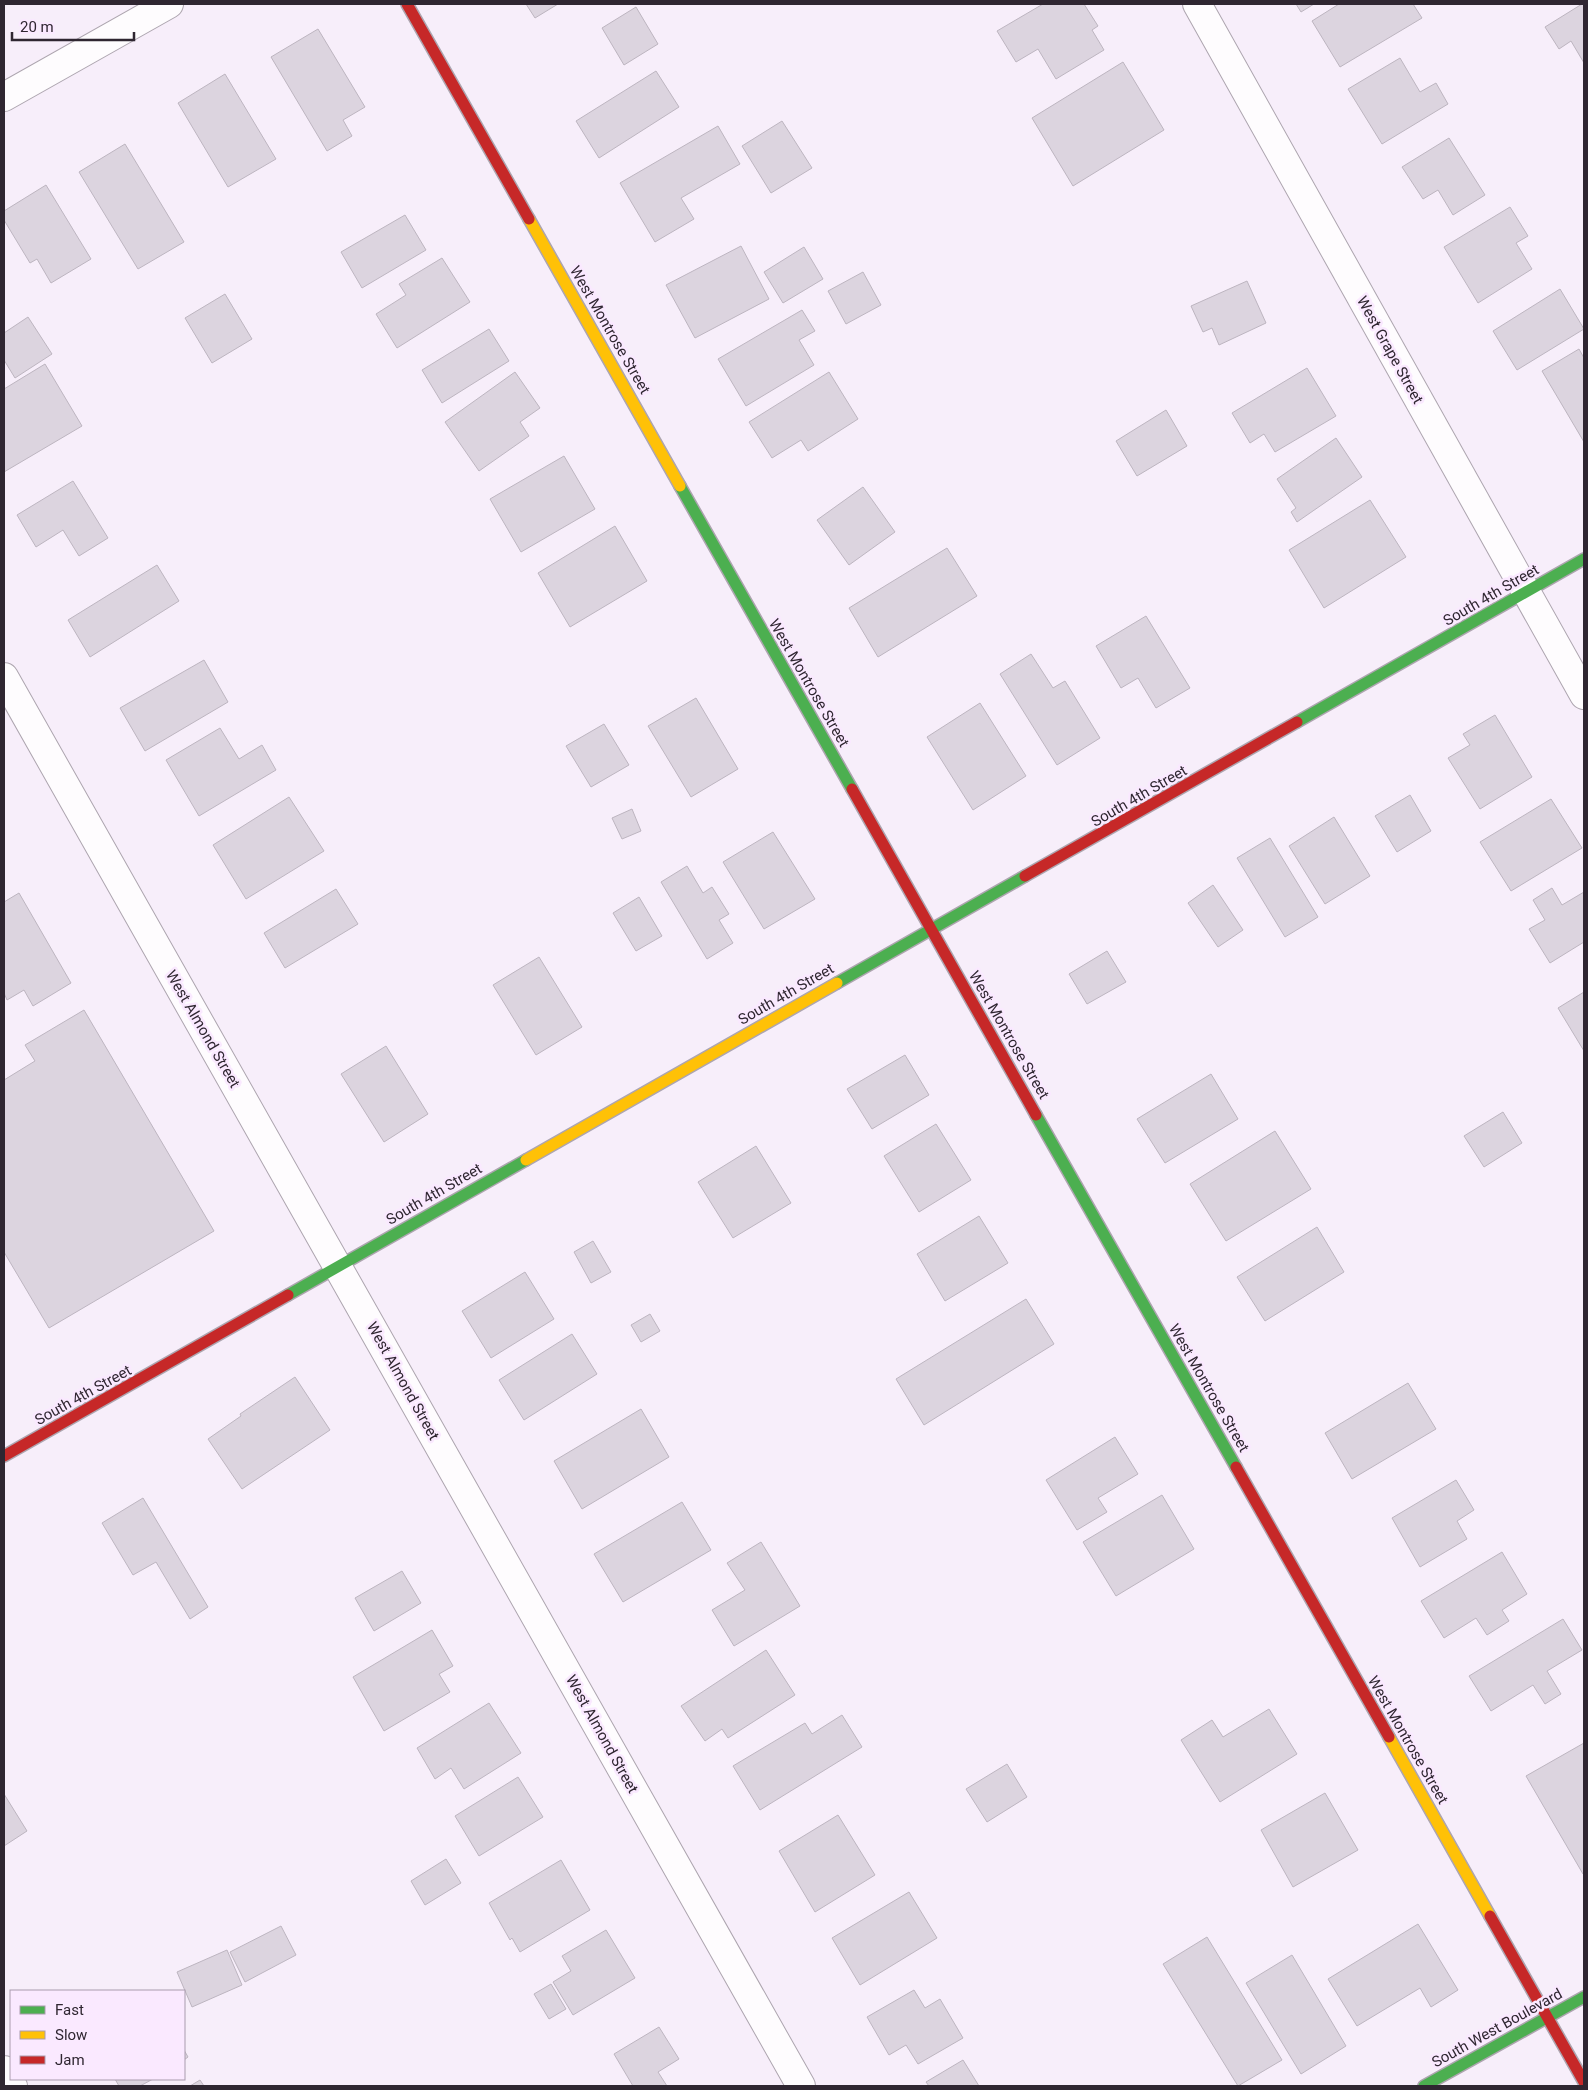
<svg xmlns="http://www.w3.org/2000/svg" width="1588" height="2090" font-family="Roboto,sans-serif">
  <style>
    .building { fill: #dcd4df; stroke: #bdb5c0 }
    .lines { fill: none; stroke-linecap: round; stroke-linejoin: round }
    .street-casing { stroke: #ada5af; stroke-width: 30 }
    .fast-casing { stroke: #ada5af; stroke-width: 14 }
    .slow-casing { stroke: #ada5af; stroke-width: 14 }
    .jam-casing { stroke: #ada5af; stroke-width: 14 }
    .street { stroke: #fefcfe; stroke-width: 28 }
    .fast { stroke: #4caf50; stroke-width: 11 }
    .slow { stroke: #ffc107; stroke-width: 11 }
    .jam { stroke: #c62828; stroke-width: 11 }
    .labels { text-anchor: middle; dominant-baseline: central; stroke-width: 5; stroke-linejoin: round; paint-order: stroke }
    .street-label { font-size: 15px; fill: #2f2631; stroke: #fae9ff }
  </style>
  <rect width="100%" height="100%" fill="#f7eefa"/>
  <g class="building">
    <polygon points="526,4 558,4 535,18"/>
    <polygon points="1043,4 1084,4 1098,26 1092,30 1104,50 1056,79 1038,49 1016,62 997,31"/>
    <polygon points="1296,4 1314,4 1301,12"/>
    <polygon points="1339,4 1413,4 1422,18 1340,67 1312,21"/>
    <polygon points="1582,4 1584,4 1584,63 1571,41 1559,49 1545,27"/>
    <polygon points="636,7 658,44 624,65 602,28"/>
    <polygon points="318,29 365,107 343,120 352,136 327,151 271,57"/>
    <polygon points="1400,58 1420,92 1436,83 1448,104 1382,144 1348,89"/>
    <polygon points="1123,62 1164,130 1073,186 1032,118"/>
    <polygon points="656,71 679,107 599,158 576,121"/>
    <polygon points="225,74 276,159 228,187 178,103"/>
    <polygon points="782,121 812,168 771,193 742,146"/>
    <polygon points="718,126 740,164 681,198 694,219 655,242 620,183"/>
    <polygon points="1449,138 1485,195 1453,215 1438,190 1423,199 1402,167"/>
    <polygon points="125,144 184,242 138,269 79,172"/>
    <polygon points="46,185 91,259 51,283 37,259 30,263 4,220 4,211"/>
    <polygon points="1510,207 1528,236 1516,243 1532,269 1478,303 1444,247"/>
    <polygon points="405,215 426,250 362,288 341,252"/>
    <polygon points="741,246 769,299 695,338 666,285"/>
    <polygon points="804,247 823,279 783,303 764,272"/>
    <polygon points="442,258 470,302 397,348 376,314 406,295 399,284"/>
    <polygon points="863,272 881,305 846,324 828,291"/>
    <polygon points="1247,281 1266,323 1219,345 1212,328 1203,332 1191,306"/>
    <polygon points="1560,289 1584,329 1517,370 1493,331"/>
    <polygon points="225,294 252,339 212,363 185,318"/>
    <polygon points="802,310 815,331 799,340 814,365 746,406 718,359"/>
    <polygon points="28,317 52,354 15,378 4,360 4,333"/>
    <polygon points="489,329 509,361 442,403 422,370"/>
    <polygon points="1579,349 1584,358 1584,442 1542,371"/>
    <polygon points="45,364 82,426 4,472 4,389"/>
    <polygon points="1307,368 1336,416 1275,452 1264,434 1250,443 1232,413"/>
    <polygon points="515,372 540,408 520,422 529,436 479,471 445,422"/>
    <polygon points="829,372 858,419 808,451 801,440 772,458 749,422"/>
    <polygon points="1166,410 1187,446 1137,476 1116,441"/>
    <polygon points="1336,438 1362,477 1297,522 1291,512 1296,508 1277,479"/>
    <polygon points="564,456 595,509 521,552 490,499"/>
    <polygon points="73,481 108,538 79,556 63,530 36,547 17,515"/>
    <polygon points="863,487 895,532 849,565 817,520"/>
    <polygon points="1370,500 1406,557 1324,608 1289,550"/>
    <polygon points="615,526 647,581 570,627 538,573"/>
    <polygon points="947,548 977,596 878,657 849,608"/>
    <polygon points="157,565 179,601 90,657 68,620"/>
    <polygon points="1146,616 1190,688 1156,708 1138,678 1121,688 1096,646"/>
    <polygon points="1031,654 1053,688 1065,681 1100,738 1057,765 1000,674"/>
    <polygon points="204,660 228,702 145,751 120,708"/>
    <polygon points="696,698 738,769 691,797 648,726"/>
    <polygon points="980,703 1026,776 973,810 927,737"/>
    <polygon points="1495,715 1532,777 1480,809 1448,758 1470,745 1463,734"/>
    <polygon points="604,724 629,765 591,787 566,746"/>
    <polygon points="220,728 239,759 262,745 276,770 199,816 166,760"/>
    <polygon points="1410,795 1431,831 1397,852 1375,816"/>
    <polygon points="289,797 324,851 246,899 213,845"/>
    <polygon points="1551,799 1582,848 1511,891 1480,842"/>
    <polygon points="632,809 641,831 622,839 612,818"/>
    <polygon points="1334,817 1370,876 1325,904 1289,846"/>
    <polygon points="773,832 815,899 764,929 723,862"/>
    <polygon points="1270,838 1318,917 1285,937 1237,858"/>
    <polygon points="687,866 703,893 712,887 729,914 719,920 733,943 707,959 661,882"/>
    <polygon points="1213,885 1243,930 1218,947 1188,903"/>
    <polygon points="1552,888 1562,905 1584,892 1584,942 1550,963 1529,929 1545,920 1533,900"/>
    <polygon points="336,889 358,924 285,968 264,933"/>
    <polygon points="19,893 71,983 33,1006 24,990 7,1000 4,993 4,902"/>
    <polygon points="639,897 662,936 636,951 613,913"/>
    <polygon points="1107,951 1126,982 1087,1004 1069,974"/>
    <polygon points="539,957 582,1027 536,1055 493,985"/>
    <polygon points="1584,992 1584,1051 1558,1008"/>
    <polygon points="84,1010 214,1231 49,1328 4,1252 4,1080 35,1061 25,1045"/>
    <polygon points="386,1046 428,1114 384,1142 341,1074"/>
    <polygon points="905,1055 929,1095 872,1129 847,1089"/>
    <polygon points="1211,1074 1238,1119 1165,1163 1137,1119"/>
    <polygon points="1503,1112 1522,1143 1484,1167 1464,1136"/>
    <polygon points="936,1124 971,1180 919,1212 884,1156"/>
    <polygon points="1275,1131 1311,1189 1226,1241 1190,1184"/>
    <polygon points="756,1146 791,1203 733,1238 698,1182"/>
    <polygon points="979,1216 1008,1263 945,1301 917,1254"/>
    <polygon points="1317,1227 1344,1272 1265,1321 1237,1277"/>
    <polygon points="593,1241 611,1272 591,1283 574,1252"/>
    <polygon points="525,1272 554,1319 491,1358 462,1311"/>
    <polygon points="1026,1299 1054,1344 924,1425 896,1379"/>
    <polygon points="650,1314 660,1331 641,1342 631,1325"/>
    <polygon points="572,1334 597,1374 524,1420 499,1380"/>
    <polygon points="295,1377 330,1430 242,1489 208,1439 241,1416 240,1414"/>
    <polygon points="1408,1383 1436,1429 1352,1479 1325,1433"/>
    <polygon points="641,1409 669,1457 582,1509 554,1461"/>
    <polygon points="1115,1437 1138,1474 1098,1498 1107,1512 1077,1530 1046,1480"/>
    <polygon points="1456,1480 1474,1510 1457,1521 1467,1539 1420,1567 1392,1518"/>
    <polygon points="1162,1495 1194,1549 1116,1596 1083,1542"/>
    <polygon points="143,1498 208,1607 190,1619 156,1562 133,1575 102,1523"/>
    <polygon points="682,1502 711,1550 623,1602 594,1554"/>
    <polygon points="761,1542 800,1606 734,1646 712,1610 745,1590 727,1563"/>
    <polygon points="1502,1552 1527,1594 1502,1610 1509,1621 1487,1635 1476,1618 1444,1638 1421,1601"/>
    <polygon points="402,1571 421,1603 374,1631 355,1598"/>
    <polygon points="1563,1619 1582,1650 1547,1671 1561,1694 1545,1704 1533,1685 1491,1711 1469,1676"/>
    <polygon points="432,1630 453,1666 439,1674 450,1692 384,1731 353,1677"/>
    <polygon points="766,1650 795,1695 728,1738 722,1729 705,1741 681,1706"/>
    <polygon points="489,1703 521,1753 464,1789 451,1768 435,1779 417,1748"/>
    <polygon points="1269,1709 1297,1754 1220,1802 1181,1740 1212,1720 1223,1737"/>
    <polygon points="842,1715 862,1747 760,1810 733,1766 805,1723 812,1734"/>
    <polygon points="1584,1743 1584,1874 1583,1874 1526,1776"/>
    <polygon points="1007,1764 1027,1797 987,1822 966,1789"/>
    <polygon points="518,1777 543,1817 479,1856 455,1816"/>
    <polygon points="1325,1793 1358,1850 1293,1887 1261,1830"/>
    <polygon points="4,1794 27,1831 4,1846"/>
    <polygon points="838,1815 875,1875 815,1912 779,1851"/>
    <polygon points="446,1859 461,1883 425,1905 411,1881"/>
    <polygon points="561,1860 590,1910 520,1952 512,1938 510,1940 489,1903"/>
    <polygon points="909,1892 937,1938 860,1985 832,1938"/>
    <polygon points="1418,1924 1458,1990 1431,2007 1420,1988 1357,2026 1328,1979"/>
    <polygon points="281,1926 296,1955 245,1982 230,1952"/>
    <polygon points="606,1930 635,1978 573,2015 553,1982 571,1971 562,1956"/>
    <polygon points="1207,1937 1282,2060 1238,2086 1163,1964"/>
    <polygon points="227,1950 242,1985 192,2007 177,1972"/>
    <polygon points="1292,1955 1346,2046 1301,2074 1246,1983"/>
    <polygon points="551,1984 566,2009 549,2019 534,1994"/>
    <polygon points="914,1990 925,2008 940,1999 963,2038 918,2064 906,2045 889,2055 867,2017"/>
    <polygon points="659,2027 679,2059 658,2072 667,2086 633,2086 614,2054"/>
    <polygon points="184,2050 188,2057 184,2060"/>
    <polygon points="963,2060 979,2086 929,2086 926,2082"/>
    <polygon points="115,2079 153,2079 140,2086 119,2086"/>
    <polygon points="200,2080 204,2086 190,2086"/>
  </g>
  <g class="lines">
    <g class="street-casing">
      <g id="street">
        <polyline points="1197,4 1584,695"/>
        <polyline points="4,97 169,4"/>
        <polyline points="4,677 801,2086"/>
        <polyline points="4,2070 13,2086"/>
      </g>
    </g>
    <g class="fast-casing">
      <g id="fast">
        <polyline points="680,486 852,789"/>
        <polyline points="1297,722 1584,559"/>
        <polyline points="837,983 1025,876"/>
        <polyline points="1036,1115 1236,1467"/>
        <polyline points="288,1295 526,1160"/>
        <polyline points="1424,2086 1584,1997"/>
      </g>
    </g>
    <g class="slow-casing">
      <g id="slow">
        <polyline points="529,219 680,486"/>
        <polyline points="526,1160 837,983"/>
        <polyline points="1389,1737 1490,1916"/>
      </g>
    </g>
    <g class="jam-casing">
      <g id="jam">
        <polyline points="407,4 529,219"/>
        <polyline points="852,789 1036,1115"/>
        <polyline points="1025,876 1297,722"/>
        <polyline points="4,1456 288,1295"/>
        <polyline points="1236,1467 1389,1737"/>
        <polyline points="1490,1916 1584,2082"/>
      </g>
    </g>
    <use href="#street" class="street"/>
    <use href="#fast" class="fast"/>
    <use href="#slow" class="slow"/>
    <use href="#jam" class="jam"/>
  </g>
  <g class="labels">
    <g class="street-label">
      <text transform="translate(610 330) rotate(60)">West Montrose Street</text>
      <text transform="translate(1390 350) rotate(61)">West Grape Street</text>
      <text transform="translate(1491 595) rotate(-30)">South 4th Street</text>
      <text transform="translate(809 683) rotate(60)">West Montrose Street</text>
      <text transform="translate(1139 796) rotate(-30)">South 4th Street</text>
      <text transform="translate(786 994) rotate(-30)">South 4th Street</text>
      <text transform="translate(203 1029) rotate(60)">West Almond Street</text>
      <text transform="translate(1009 1035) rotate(60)">West Montrose Street</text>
      <text transform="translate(434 1194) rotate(-30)">South 4th Street</text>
      <text transform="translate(403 1381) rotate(61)">West Almond Street</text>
      <text transform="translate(1209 1388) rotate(60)">West Montrose Street</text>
      <text transform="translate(83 1395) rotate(-29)">South 4th Street</text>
      <text transform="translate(602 1734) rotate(61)">West Almond Street</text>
      <text transform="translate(1408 1740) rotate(60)">West Montrose Street</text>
      <text transform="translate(1497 2028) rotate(-29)">South West Boulevard</text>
    </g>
  </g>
  <rect width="1588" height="2090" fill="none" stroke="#2f2631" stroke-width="10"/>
  <rect x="10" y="1990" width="175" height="90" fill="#fae9ff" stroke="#a99bad"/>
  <rect x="20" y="2006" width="25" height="8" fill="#4caf50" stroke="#a99bad"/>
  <text x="55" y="2015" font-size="15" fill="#2f2631">Fast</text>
  <rect x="20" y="2031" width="25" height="8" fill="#ffc107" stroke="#a99bad"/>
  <text x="55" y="2040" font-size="15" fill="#2f2631">Slow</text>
  <rect x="20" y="2056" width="25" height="8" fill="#c62828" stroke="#a99bad"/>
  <text x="55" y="2065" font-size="15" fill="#2f2631">Jam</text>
  <path d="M12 32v8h122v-8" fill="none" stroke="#2f2631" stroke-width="2.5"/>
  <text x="20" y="32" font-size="15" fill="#2f2631" stroke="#fae9ff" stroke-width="4" paint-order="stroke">20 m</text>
</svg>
